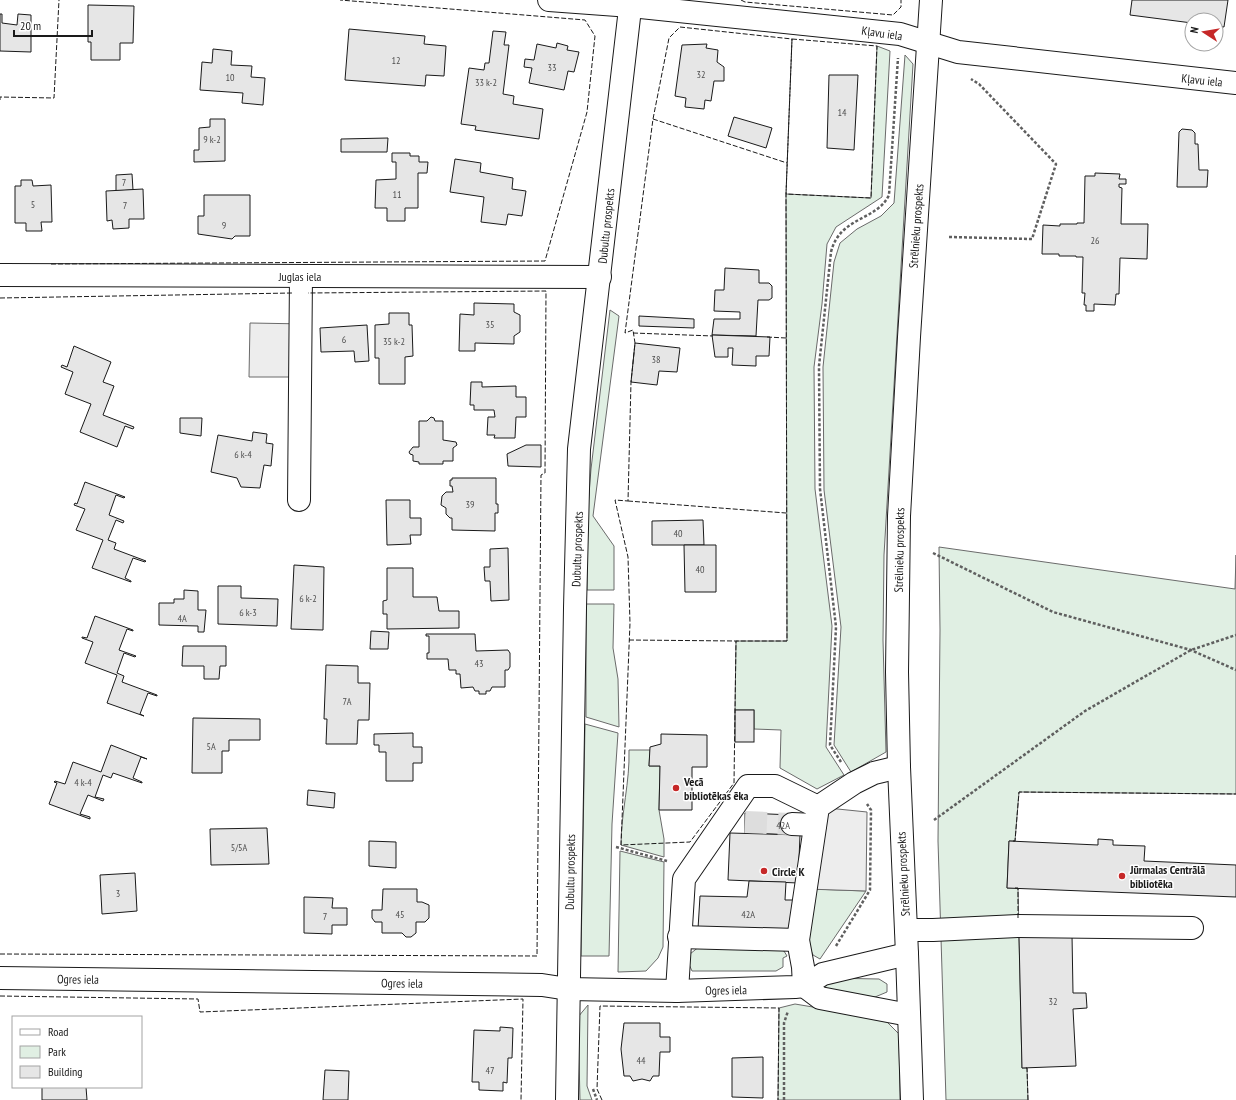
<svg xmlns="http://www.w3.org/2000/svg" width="1236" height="1100" font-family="'PT Sans Narrow',sans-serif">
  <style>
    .green { fill: #e0efe3; stroke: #6a6a6a }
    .parking { fill: #ededed; stroke: #6a6a6a }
    .building { fill: #e6e6e6; stroke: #1a1a1a }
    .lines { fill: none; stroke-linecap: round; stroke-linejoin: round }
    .minor-tunnel { stroke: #ddd; stroke-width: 22; stroke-dasharray: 22 11; stroke-linecap: butt }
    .minor-casing { stroke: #1a1a1a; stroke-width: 24 }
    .major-casing { stroke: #1a1a1a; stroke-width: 24 }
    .path { stroke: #5f5f5f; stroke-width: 2.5; stroke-dasharray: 3 2; stroke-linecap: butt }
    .minor { stroke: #fff; stroke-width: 22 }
    .major { stroke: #fff; stroke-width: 22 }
    .fence { stroke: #1a1a1a; stroke-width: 1; stroke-dasharray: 5 2; stroke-linecap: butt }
    .poi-dot { fill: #c62828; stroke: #fff; stroke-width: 1.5 }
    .labels { text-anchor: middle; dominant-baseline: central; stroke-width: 3; stroke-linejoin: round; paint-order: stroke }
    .number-label { font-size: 10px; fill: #4d4d4d }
    .street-label { font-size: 12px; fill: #1a1a1a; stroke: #fff }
    .poi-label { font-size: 12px; font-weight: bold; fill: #1a1a1a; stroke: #fff; text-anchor: start }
  </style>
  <rect width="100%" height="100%" fill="#fff"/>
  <g class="green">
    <polygon points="877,46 890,51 882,197 836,227 827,244 822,304 814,367 815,489 832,626 826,747 844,775 817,789 780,768 781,730 754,729 754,710 735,710 736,641 787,641 786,194 871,198"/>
    <polygon points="905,55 913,64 884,555 883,640 886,752 851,772 834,745 841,627 824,490 823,367 834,262 840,243 857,229 881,216 894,203"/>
    <polygon points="610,310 619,316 593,516 614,546 614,590 587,590 587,519 591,469"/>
    <polygon points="939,547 1235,589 1236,555 1236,794 1019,792 1015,841 1009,841 1007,888 1018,888 1022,1068 1027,1068 1028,1100 946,1100 938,841 940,630"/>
    <polygon points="586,604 614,604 613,648 618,679 619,727 586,717"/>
    <polygon points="585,724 618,733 612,824 609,956 581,956"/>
    <path d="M 629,750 L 650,750 L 649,766 L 660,766 L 659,810 L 664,839 L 664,857 L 621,845 C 621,813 630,782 629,750 Z"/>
    <polygon points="620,851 664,862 663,947 658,958 646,971 618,972"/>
    <polygon points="812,889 866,891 820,959 813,955 807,942"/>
    <polygon points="700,946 776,948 784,951 787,956 783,958 783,967 776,971 692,971 688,962 690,954"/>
    <polygon points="826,978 879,979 887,984 887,992 875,997 823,992 818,983"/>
    <polygon points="795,1004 884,1019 899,1034 900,1100 778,1100 779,1008"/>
    <polygon points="588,1005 587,1086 592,1100 580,1100 578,1017"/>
  </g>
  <g class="parking">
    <polygon points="250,323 306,324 305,377 249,377"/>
    <polygon points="818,807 867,812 866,891 806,889"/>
  </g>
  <g class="building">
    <polygon points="1132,0 1228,0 1224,27 1216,26 1216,20 1192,20 1192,23 1130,15"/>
    <polygon points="88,5 134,6 133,43 120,43 120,60 91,60 91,42 88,42"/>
    <polygon points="0,14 2,14 2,23 17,25 18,14 31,15 31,52 0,51"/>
    <polygon points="349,29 425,36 424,44 446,46 444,76 426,75 425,86 345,80"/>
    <polygon points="493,31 506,32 504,45 509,45 503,94 514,96 513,104 543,109 539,139 475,130 476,126 461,124 469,68 484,70 485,63 489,63"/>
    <polygon points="557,43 568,46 567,50 579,52 574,72 568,71 564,90 529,83 532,68 524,67 525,59 534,60 537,44 556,48"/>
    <polygon points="707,44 706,48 718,50 717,62 724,67 724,81 714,81 711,101 705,100 704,109 685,107 686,98 675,96 682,45"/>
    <polygon points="213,49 232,51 231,65 252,66 251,77 265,78 263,105 242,103 243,93 200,90 202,62 212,63"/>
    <polygon points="829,75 858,75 854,150 827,148"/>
    <polygon points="734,117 772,128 766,148 728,136"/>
    <polygon points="210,119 225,119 225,161 194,162 194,150 199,150 199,128 210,127"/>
    <polygon points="1182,129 1192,130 1195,133 1195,144 1198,144 1199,170 1208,170 1207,187 1177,187 1179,132"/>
    <polygon points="388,138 387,152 341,152 341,139"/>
    <polygon points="392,153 410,153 410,156 419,156 419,162 428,162 427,173 418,173 418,208 405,208 405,221 387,221 387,208 375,208 376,180 396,179 396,162 392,162"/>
    <polygon points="455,159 481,163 480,172 513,178 512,189 526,191 522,216 508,214 506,225 481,222 484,197 450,192"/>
    <polygon points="1095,173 1120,174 1119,179 1126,179 1126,184 1119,184 1119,187 1122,188 1121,224 1148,224 1147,259 1120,258 1119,294 1116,294 1115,305 1094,304 1094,311 1086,311 1086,305 1084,305 1085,293 1082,293 1083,257 1076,257 1076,256 1059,256 1059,254 1042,254 1043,225 1060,226 1060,224 1077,224 1077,223 1084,223 1085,176 1095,176"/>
    <polygon points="132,174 133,190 116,191 116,175"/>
    <polygon points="21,180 32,180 33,186 51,185 52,222 41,222 42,231 26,231 26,223 15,223 15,186 21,186"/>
    <polygon points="143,189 144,219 129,219 129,228 113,229 112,220 107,221 106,191"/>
    <polygon points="204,195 250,195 250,236 235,236 232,239 198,234 198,216 204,216"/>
    <polygon points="725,268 759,270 759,283 769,283 772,286 772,298 769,300 758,300 756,336 712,335 714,319 740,319 740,312 714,311 715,290 724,290"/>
    <polygon points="474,303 514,304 514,312 520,315 520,332 514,336 514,344 475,343 475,351 459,351 460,314 474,315"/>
    <polygon points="389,313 409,313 409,325 412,325 413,356 405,357 405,384 379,384 379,358 375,358 375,325 389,324"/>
    <polygon points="639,316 694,319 694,328 639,326"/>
    <polygon points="367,325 369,361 355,362 354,351 321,352 320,328"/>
    <polygon points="712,335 770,337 769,356 756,356 756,366 732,365 733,348 728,348 728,357 715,357"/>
    <polygon points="635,343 680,348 677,372 659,371 657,385 631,382"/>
    <polygon points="74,346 111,362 103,382 114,386 103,415 134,427 133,429 125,426 117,447 80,432 91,404 65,394 73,372 61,367 62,365 67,367"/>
    <polygon points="471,382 482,382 482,387 516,386 516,397 526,397 526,417 516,417 515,438 494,438 495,435 487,435 488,417 495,417 494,410 474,410 474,405 470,405"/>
    <polygon points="431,417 434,418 435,421 443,421 443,440 456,442 457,445 453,448 453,461 443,461 443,464 419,464 419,462 413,461 413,455 410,454 409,452 413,447 419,447 419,421 427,421"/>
    <polygon points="180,418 202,418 201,436 180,433"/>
    <polygon points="253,432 267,434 266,443 273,444 271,466 264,465 260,488 241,487 237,478 211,472 218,435 252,441"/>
    <polygon points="526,445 541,445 541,467 508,466 507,454"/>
    <polygon points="452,478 496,478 496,504 498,504 498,513 495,513 495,531 452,530 452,518 450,518 446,514 446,508 441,505 442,496 446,492 453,492 452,486 450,486 450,480 452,480"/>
    <polygon points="85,482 125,497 124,498 116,495 109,515 124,521 123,523 116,520 108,540 116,543 114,549 146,561 145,562 133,558 125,578 131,581 131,582 92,568 103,540 76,530 85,509 74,505 75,503 77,504"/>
    <polygon points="386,500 410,500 410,518 421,518 421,535 410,535 411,544 387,545"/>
    <polygon points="703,520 704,545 652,545 652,521"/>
    <polygon points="684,545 716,545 716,592 685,592"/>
    <polygon points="508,548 509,600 491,601 490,581 485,581 484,567 490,567 490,549"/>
    <polygon points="294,565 324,567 323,630 291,629"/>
    <polygon points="387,568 413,568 413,597 437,597 439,611 459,611 459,628 387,629 387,614 383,614 383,601 387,600"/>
    <polygon points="218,586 241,586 241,598 278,599 277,626 218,624"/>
    <polygon points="184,590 198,591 198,610 206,610 204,632 198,632 198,626 159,625 159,603 174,603 174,599 184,599"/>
    <polygon points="95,616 133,630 133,631 127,629 119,650 136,656 135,657 124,653 117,673 124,676 122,682 157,695 157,696 148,693 140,714 144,716 107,703 117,675 85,663 93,642 82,638 82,637 87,638"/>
    <polygon points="371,631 389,632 388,649 370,649"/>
    <polygon points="426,634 475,634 476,651 508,650 510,653 510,667 508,670 505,670 505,687 492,687 490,691 486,691 486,694 479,694 479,691 475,691 473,687 461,688 460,674 456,674 456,670 449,670 448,659 427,659 427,653 429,653 429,636 426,636"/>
    <polygon points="183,646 226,646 226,666 220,666 219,679 204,679 204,666 182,666"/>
    <polygon points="326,665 358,666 358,683 370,683 369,720 358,720 357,744 326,744 327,719 324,719"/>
    <rect x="735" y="710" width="19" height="32"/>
    <polygon points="193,718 260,719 260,740 229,740 229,751 222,751 222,773 192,773"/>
    <polygon points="413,733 413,747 422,747 422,763 413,763 413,781 386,781 386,752 379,752 379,745 374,745 374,734"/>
    <polygon points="661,734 707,735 707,767 692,767 692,810 659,810 660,766 649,766 650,747 661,744"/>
    <polygon points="111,745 147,759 141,757 133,778 142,782 142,783 113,773 111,778 103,775 95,797 104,799 103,801 88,795 80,814 90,817 90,819 49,804 57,783 54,782 55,781 65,784 73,762 101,772"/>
    <polygon points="308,790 335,793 334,808 307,805"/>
    <polygon points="745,813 793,815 792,835 745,833"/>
    <polygon points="267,828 269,864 211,865 210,829"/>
    <polygon points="730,833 800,835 798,883 728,880"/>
    <polygon points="1098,839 1113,840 1113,845 1145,846 1144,861 1236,865 1236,897 1007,888 1009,841 1098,845"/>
    <polygon points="369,841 396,842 396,868 369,866"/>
    <polygon points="135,873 137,911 102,914 100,875"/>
    <polygon points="749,881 786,882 785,900 799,900 797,931 698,929 700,896 747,897"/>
    <polygon points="383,889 417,889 417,902 422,902 429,905 429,918 425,922 416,922 416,933 411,937 406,937 402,933 382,933 382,922 375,922 372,918 372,910 382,910"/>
    <polygon points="304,897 333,898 332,908 347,908 347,925 332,925 332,934 304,933"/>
    <polygon points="1072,935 1073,993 1086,993 1087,1008 1073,1009 1076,1066 1022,1068 1019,937"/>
    <polygon points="624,1023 660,1023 660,1037 670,1037 670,1052 660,1052 659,1076 653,1076 650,1081 642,1079 633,1081 630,1076 624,1076 621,1049"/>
    <polygon points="500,1027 513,1028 512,1058 508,1058 507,1083 503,1082 503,1091 479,1090 479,1082 472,1082 474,1030 500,1031"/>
    <polygon points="763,1057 763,1098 732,1097 732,1058"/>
    <polygon points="325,1070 349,1071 348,1100 323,1100"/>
    <polygon points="42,1087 86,1087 87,1100 42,1100"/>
  </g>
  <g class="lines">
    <polyline class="minor-tunnel" points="745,822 792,824"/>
    <g class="minor-casing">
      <g id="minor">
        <polyline points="549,0 631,6 900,34 958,52 1236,83"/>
        <polyline points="0,275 600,277"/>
        <polyline points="299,500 301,276"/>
        <polyline points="792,824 815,825"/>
        <polyline points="906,930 933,930 1018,926 1192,928"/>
        <polyline points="679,937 798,940"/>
        <polyline points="0,978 542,985 568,989 677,991 795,987 804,986 823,974 907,954"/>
        <polyline points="804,986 803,967 798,940 818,807 854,783 874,773 899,767"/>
        <polyline points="804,986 820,998 909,1015"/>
        <polyline points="677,991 684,879 748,786 775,786 818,807"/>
      </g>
    </g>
    <g class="major-casing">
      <g id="major">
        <polyline points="567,1100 575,608 579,449 631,0"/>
        <polyline points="912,1100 907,954 899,767 897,672 899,516 909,337 931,0"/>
      </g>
    </g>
    <g class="path">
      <polyline points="949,237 1032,239 1056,164 979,84 971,79"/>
      <polyline points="933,553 1053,612 1191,650 1236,670"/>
      <path d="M 841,762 L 830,745 L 836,627 L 820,489 L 819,366 L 831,252 C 840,216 877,221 889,195 L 898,58"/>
      <polyline points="934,820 1085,711 1191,650 1236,635"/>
      <polyline points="616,847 667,861"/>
      <polyline points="836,946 870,890 871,810 867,804"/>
      <polyline points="593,1089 597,1100"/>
      <polyline points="784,1100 784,1023 788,1011"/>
    </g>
    <use href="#minor" class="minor"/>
    <use href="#major" class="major"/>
    <g class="fence">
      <polyline points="741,0 745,2 893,15 901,7 901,0"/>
      <polygon points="680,27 792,39 786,194 787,641 736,641 734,783 690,842 621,845 630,623 628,557 615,500 628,501 631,382 635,343 633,330 625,333 653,119 669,38"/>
      <polygon points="792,39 877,46 871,198 786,194"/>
      <polyline points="0,100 0,97 54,98 59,0"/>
      <polyline points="653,119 787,163"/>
      <polyline points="51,264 545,261 587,112 595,36 585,20 340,0"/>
      <polyline points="0,298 292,293"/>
      <polyline points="633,333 713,336"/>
      <polyline points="767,337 786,338"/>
      <polyline points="628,501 786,513"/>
      <polyline points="629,640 736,641"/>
      <polyline points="1013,841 1015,841 1019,792 1236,794"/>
      <polyline points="1015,888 1018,888 1018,918"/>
      <polyline points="0,954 537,956 541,475 545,473 546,291 308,293"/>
      <polyline points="0,996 198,999 200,1012 523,999 521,1100"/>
      <polyline points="1026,1068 1027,1068 1028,1100"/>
      <polyline points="602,1100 597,1089 600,1006 779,1008 778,1100"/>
    </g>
  </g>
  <g class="poi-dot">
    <circle cx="676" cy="788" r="4"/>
    <circle cx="764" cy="871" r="4"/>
    <circle cx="1122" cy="876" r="4"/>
  </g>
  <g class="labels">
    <g class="number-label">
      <text x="396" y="60">12</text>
      <text x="552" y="67">33</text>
      <text x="701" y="74">32</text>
      <text x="230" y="77">10</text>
      <text x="486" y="82">33 k-2</text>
      <text x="842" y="112">14</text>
      <text x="212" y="139">9 k-2</text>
      <text x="124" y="182">7</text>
      <text x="397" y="194">11</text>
      <text x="33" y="204">5</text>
      <text x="125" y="205">7</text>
      <text x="224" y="225">9</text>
      <text x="1095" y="240">26</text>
      <text x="490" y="324">35</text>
      <text x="344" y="339">6</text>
      <text x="394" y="341">35 k-2</text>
      <text x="656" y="359">38</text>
      <text x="243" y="454">6 k-4</text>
      <text x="470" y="504">39</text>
      <text x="678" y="533">40</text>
      <text x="700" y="569">40</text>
      <text x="308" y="598">6 k-2</text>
      <text x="248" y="612">6 k-3</text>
      <text x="182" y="618">4A</text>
      <text x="479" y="663">43</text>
      <text x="347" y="701">7A</text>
      <text x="211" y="746">5A</text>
      <text x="83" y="782">4 k-4</text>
      <text x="783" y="825">42A</text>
      <text x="239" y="847">5/5A</text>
      <text x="118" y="893">3</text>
      <text x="400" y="914">45</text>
      <text x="748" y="914">42A</text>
      <text x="325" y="916">7</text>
      <text x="1053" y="1001">32</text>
      <text x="641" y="1060">44</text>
      <text x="490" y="1070">47</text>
    </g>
    <g class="street-label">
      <text transform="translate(882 33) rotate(8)">Kļavu iela</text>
      <text transform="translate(1202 80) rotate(6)">Kļavu iela</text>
      <text transform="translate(606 226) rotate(-84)">Dubultu prospekts</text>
      <text transform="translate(916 226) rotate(-86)">Strēlnieku prospekts</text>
      <text x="300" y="276">Juglas iela</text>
      <text transform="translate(577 549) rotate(-88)">Dubultu prospekts</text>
      <text transform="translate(899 550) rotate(-89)">Strēlnieku prospekts</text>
      <text transform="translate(570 872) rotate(-89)">Dubultu prospekts</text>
      <text transform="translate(903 874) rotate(-93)">Strēlnieku prospekts</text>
      <text transform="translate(78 979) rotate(1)">Ogres iela</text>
      <text transform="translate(402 983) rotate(1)">Ogres iela</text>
      <text transform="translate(726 990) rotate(-1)">Ogres iela</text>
    </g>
    <g class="poi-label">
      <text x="684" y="781">Vecā<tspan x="684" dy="14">bibliotēkas ēka</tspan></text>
      <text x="1130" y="869">Jūrmalas Centrālā<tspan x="1130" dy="14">bibliotēka</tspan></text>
      <text x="772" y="871">Circle K</text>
    </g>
  </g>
  <rect x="12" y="1016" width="130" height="72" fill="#ffffff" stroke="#a3a3a3"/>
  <rect x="20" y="1029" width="20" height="6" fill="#ffffff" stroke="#a3a3a3"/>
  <text x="48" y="1036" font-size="12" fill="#1a1a1a">Road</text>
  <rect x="20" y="1046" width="20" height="12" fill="#e0efe3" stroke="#a3a3a3"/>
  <text x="48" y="1056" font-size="12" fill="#1a1a1a">Park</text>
  <rect x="20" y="1066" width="20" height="12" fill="#e6e6e6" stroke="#a3a3a3"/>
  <text x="48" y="1076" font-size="12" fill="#1a1a1a">Building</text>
  <g transform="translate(1204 32) rotate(282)"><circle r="19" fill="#ffffff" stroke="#a3a3a3"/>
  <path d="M0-3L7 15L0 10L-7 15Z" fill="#c62828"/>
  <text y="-6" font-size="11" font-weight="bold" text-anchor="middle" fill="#1a1a1a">N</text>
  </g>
  <path d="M14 30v6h78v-6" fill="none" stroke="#1a1a1a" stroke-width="2"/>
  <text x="20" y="30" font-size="12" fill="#1a1a1a" stroke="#ffffff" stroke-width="3" paint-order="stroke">20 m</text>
</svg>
